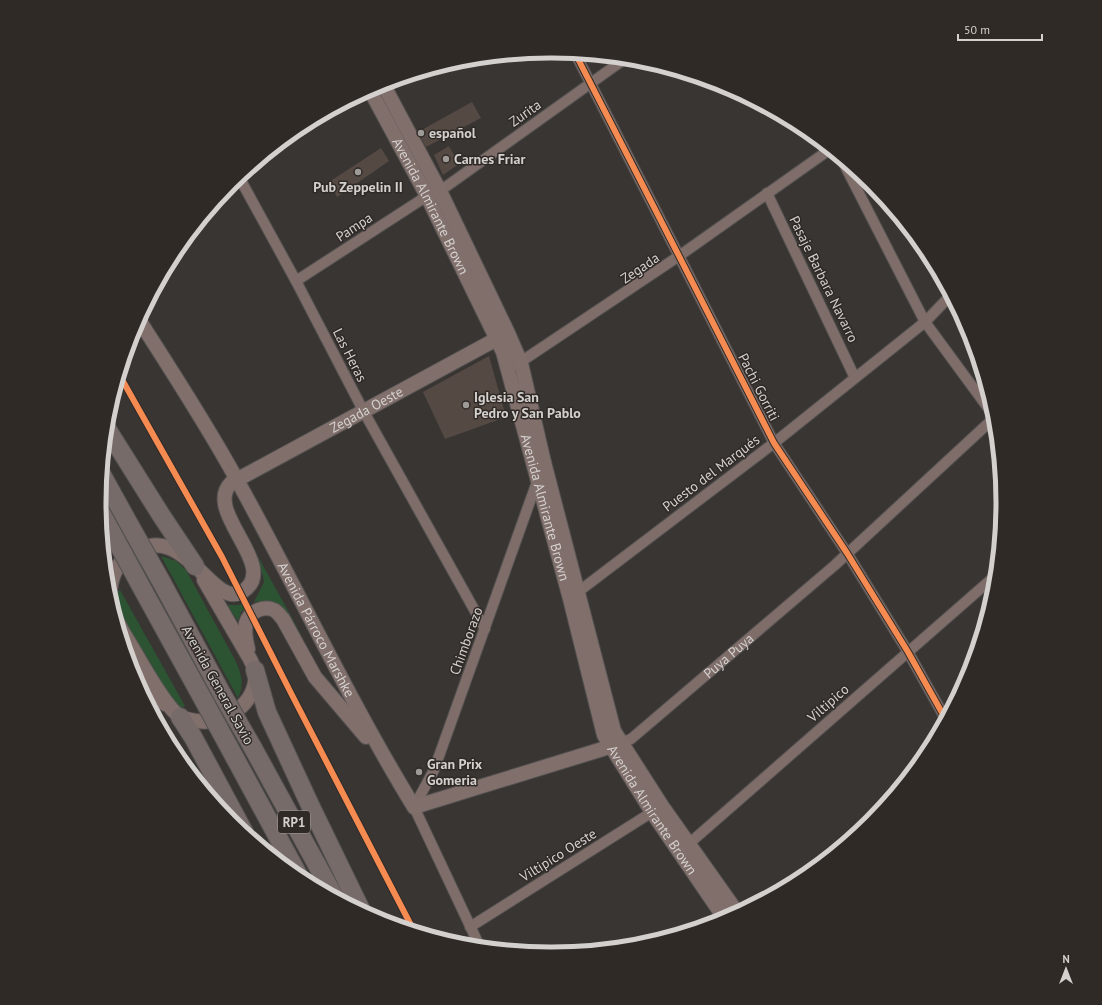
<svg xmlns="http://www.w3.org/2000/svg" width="1102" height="1005" font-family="'PT Sans',sans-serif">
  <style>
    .green { fill: #2c5433 }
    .building { fill: #554943 }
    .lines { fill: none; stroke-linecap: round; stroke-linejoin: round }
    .minor-casing { stroke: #535150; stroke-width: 12 }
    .secondary-casing { stroke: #535150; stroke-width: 16 }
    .motorway-casing { stroke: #535150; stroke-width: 20 }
    .minor { stroke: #7e6d69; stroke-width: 10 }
    .secondary { stroke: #806f6b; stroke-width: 14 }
    .motorway { stroke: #766b69; stroke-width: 18 }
    .motorway-bridge-casing { stroke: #535150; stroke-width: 20; stroke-linecap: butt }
    .motorway-bridge { stroke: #766b69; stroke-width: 18 }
    .cycleway-casing { stroke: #302a27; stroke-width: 8 }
    .cycleway { stroke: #f68b52; stroke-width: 6 }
    .poi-dot { fill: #9d9a98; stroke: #302a27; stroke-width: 1.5 }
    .labels { text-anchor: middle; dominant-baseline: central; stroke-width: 3; stroke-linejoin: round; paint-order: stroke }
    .shield { fill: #302a27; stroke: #a39e9c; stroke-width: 1 }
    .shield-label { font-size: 13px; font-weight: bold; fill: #d4d0ce }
    .street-label { font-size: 14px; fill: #d4d0ce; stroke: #302a27 }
    .poi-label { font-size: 14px; font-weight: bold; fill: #d4d0ce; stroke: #302a27; text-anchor: start }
    .rim { fill: none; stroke: #d4d0ce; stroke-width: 5 }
  </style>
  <rect width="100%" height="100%" fill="#383533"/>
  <g class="green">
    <path d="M 256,553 L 302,636 C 296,627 286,608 276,603 C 269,600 260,601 254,602 L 264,582 L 263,576 Z"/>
    <path d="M 161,556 L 176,561 L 186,570 L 234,658 C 241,672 245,683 238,698 Z"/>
    <path d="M 120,590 L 185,706 L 182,708 C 165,701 126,624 116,605 L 116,593 Z"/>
    <polygon points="247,602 249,605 241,612 238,621 227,605 238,605"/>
    <polygon points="130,664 144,686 139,686 134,675"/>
    <polygon points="162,727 187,758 197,779 175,753"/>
  </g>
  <g class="building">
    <polygon points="472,102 481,118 426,147 418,132"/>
    <polygon points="449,146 459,164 443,175 434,155"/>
    <polygon points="381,148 389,161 337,197 329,182"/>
    <polygon points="489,356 506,417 445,439 423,392"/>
  </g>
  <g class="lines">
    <g class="minor-casing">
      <g id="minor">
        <polyline points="575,53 679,256 774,443 847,553 908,652 945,718"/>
        <polyline points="842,160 925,322 994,416"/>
        <polyline points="239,177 296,281 364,412 485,629"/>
        <polyline points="767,193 855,378"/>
        <polyline points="296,281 427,196 440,191 626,58"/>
        <polyline points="516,365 679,256 829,150"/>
        <polyline points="574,595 774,443 925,322 950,296"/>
        <path id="s1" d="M 621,743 L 631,739 L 835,565 L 994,418"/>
        <polyline points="684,848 995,576"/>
        <polyline points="470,927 657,809"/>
        <polyline points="480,947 414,807 434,770 538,479"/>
      </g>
    </g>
    <g class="secondary-casing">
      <g id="secondary">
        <polyline points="383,84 440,191 508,333 521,363 544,462 614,731 662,806 737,912"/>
        <path id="s2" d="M 370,90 L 427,196 L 503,352 L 570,599 L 604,735 L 652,812 L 725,919"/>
        <path id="s3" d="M 139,320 C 173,373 207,425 237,480 C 297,588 349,701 414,807 L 619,744"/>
        <path id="s4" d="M 110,596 C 110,580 116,563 130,554 C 184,517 212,610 242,592 C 282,567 202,512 231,483 L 504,335"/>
        <path d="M 117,621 C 124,635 133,648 140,661 C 150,677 165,705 179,716 C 184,719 191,720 197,721 C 225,726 259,702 255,671 C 254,667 252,663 250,659 L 204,580"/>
        <path d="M 248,649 C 246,641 244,631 246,623 C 249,612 263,605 274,610 C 278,612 280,616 283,619 L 315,677 L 366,737"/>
        <polyline points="143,692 153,696 165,704"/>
      </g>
    </g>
    <g class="motorway-casing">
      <g id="motorway">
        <polyline points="107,429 161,515 195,566"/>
        <polyline points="102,475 129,524"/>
        <polyline points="100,511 111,531"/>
        <polyline points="162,583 222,694"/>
        <polyline points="143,590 204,701"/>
        <polyline points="255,670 267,712 310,805 361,910"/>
        <polyline points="180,717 193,737 244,832"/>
        <polyline points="253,748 334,896"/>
        <polyline points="235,758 300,878"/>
      </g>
    </g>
    <use href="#minor" class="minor"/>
    <use href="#secondary" class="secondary"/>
    <use href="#motorway" class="motorway"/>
    <g class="motorway-bridge-casing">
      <g id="motorway-bridge">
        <polyline points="129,524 162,583"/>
        <polyline points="111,531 143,590"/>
        <polyline points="222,694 253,748"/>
        <polyline points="204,701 235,758"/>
      </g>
    </g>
    <use href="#motorway-bridge" class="motorway-bridge"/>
    <g class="cycleway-casing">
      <g id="cycleway">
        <polyline points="575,53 679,256 774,443 847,553 908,652 945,718"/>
        <polyline points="120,376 222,557 293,697 414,931"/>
      </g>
    </g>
    <use href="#cycleway" class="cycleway"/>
  </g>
  <g class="poi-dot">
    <circle cx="421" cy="133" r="4"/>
    <circle cx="446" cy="159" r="4"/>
    <circle cx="358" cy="172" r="4"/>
    <circle cx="466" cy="405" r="4"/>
    <circle cx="419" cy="772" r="4"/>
  </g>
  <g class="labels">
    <rect class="shield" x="278" y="811" width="32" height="22" rx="3"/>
    <g class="shield-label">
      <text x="294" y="822">RP1</text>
    </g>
    <g class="street-label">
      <text transform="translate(525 113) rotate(-35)">Zurita</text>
      <text stroke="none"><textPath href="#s2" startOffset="131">Avenida Almirante Brown</textPath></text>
      <text transform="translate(354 227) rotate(-33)">Pampa</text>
      <text transform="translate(640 268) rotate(-34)">Zegada</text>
      <text transform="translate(824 279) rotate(64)">Pasaje Barbara Navarro</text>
      <text transform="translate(350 355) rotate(63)">Las Heras</text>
      <text transform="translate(759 387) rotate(63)">Pachi Gorriti</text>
      <text stroke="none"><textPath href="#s4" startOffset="454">Zegada Oeste</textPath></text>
      <text transform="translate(711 473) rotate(-37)">Puesto del Marqués</text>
      <text stroke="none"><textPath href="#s2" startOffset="455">Avenida Almirante Brown</textPath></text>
      <text stroke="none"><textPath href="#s3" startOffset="357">Avenida Párroco Marshke</textPath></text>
      <text transform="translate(466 641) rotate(-70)">Chimborazo</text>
      <text stroke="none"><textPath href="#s1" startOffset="139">Puya Puya</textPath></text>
      <text transform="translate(218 685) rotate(61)">Avenida General Savio</text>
      <text transform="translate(828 703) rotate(-41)">Viltipico</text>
      <text stroke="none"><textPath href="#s2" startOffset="779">Avenida Almirante Brown</textPath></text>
      <text transform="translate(558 855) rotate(-32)">Viltipico Oeste</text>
    </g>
    <g class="poi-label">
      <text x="429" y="133">español</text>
      <text x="454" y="159">Carnes Friar</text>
      <text x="358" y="187" text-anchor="middle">Pub Zeppelin II</text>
      <text x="474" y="397">Iglesia San<tspan x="474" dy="16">Pedro y San Pablo</tspan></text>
      <text x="427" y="764">Gran Prix<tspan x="427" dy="16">Gomeria</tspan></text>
    </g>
  </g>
  <path d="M0 0H1102V1005H0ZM550 58H552A444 444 0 0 1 996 502V503A444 444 0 0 1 552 947H550A444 444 0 0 1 106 503V502A444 444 0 0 1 550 58Z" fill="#302a27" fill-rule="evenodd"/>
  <path class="rim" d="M550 58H552A444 444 0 0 1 996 502V503A444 444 0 0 1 552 947H550A444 444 0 0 1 106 503V502A444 444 0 0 1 550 58Z"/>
  <g transform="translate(1066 969)" stroke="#302a27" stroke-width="3" paint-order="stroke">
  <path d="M0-3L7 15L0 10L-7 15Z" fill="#d4d0ce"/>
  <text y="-6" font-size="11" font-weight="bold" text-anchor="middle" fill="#d4d0ce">N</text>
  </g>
  <path d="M958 34v6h84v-6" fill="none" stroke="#d4d0ce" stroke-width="2"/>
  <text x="964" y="34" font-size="12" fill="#d4d0ce" stroke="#302a27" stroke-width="3" paint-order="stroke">50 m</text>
</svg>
